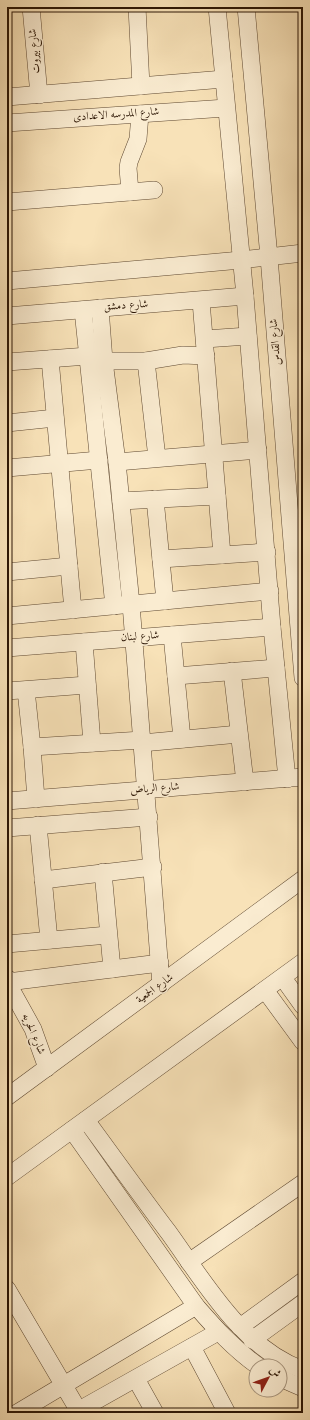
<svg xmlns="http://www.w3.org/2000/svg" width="310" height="1420" font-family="'Old Standard TT',Amiri,serif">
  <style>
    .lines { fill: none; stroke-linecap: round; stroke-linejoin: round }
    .minor-casing { stroke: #5e4831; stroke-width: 18 }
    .minor { stroke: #faecd1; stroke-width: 17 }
    .labels { text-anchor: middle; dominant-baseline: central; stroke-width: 3; stroke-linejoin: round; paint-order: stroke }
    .street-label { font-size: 11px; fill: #2b1504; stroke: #faecd1 }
  </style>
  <rect width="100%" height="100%" fill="#f8e2b8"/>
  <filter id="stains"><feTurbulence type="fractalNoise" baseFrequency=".005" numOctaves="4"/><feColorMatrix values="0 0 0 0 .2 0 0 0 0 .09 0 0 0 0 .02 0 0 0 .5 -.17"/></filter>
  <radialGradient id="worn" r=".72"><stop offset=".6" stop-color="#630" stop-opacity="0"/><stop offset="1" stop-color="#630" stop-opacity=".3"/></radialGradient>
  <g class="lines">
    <g class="minor-casing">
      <g id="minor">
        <polyline points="31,7 39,95"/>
        <polyline points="137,7 141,86"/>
        <polyline points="217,7 245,296 272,627 287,779"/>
        <polyline points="246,7 269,257 303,678"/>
        <polyline points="7,97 224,79"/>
        <polyline points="7,123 226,108"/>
        <polyline points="130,192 128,168 129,162 138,139 140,114"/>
        <polyline points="7,202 154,190"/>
        <polyline points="7,281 241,260 303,253"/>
        <polyline points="201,301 222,555"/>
        <polyline points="100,308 104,361 117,462 131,604 161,985"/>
        <polyline points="83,310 114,606"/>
        <polyline points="7,316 245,296"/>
        <polyline points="205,339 248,336"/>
        <polyline points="50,359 73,610"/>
        <polyline points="104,361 146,361 183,355 206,356"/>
        <polyline points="146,361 157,458"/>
        <polyline points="7,362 88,356"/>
        <polyline points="7,423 55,418"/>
        <polyline points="117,462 258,450"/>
        <polyline points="7,468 99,460"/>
        <polyline points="155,499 165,601"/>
        <polyline points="121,501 217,496"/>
        <polyline points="161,559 267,552"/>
        <polyline points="7,572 69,566"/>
        <polyline points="7,616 270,591"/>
        <polyline points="172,635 182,739"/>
        <polyline points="84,642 92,743"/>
        <polyline points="7,648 272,627"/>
        <polyline points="232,671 245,782"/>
        <polyline points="176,676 276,668"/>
        <polyline points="26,690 32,747 36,799"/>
        <polyline points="7,691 87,685"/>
        <polyline points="142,743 239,734"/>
        <polyline points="32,747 142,740"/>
        <polyline points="7,801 303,777"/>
        <polyline points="38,825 49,940"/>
        <polyline points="7,828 149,817"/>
        <polyline points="103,872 112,969"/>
        <polyline points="43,880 153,867"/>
        <polyline points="7,944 108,935"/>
        <polyline points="7,978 12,991 33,1029 47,1068"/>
        <polyline points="283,978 303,1006"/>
        <polyline points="8,982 160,963"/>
        <polyline points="265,990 303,1042"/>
        <polyline points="7,1097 303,879"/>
        <path d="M 86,1120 C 114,1158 141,1196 169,1233 C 205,1283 242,1348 303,1370"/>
        <path d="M 72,1130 L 196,1306 C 216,1329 233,1348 258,1366"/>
        <polyline points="7,1177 303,962"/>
        <polyline points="189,1262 303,1183"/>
        <polyline points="7,1289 80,1413"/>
        <polyline points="240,1327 303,1281"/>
        <polyline points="252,1340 303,1303"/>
        <polyline points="192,1347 227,1413"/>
        <polyline points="280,1378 303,1388"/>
        <polyline points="136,1379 155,1413"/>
        <polyline points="17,1413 196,1306"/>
        <polyline points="74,1413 218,1332"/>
      </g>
    </g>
    <use href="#minor" class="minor"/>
  </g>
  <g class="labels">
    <g class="street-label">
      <text transform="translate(35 51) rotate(-95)">شارع بيروت</text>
      <text transform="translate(116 115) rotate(-4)">شارع المدرسه الاعدادى</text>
      <text transform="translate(126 306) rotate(-4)">شارع دمشق</text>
      <text transform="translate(276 342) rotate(-95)">شارع القدس</text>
      <text transform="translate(140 637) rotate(-4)">شارع لبنان</text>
      <text transform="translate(155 789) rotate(-5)">شارع الرياض</text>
      <text transform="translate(155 989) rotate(-36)">شارع الجمعية</text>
      <text transform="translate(33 1034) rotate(67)">شارع الحريه</text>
    </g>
  </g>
  <rect width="310" height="1420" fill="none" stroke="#f8e2b8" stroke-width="24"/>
  <rect x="8" y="8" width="294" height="1404" fill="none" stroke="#2b1504" stroke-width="2"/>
  <rect x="12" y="12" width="286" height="1396" fill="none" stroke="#2b1504"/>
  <g transform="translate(268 1378) rotate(49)"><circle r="19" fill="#faecd1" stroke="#a7967f"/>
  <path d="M0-3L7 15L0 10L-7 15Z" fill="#8f2418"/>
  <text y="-6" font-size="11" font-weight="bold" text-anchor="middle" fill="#2b1504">ش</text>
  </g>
  <rect width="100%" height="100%" filter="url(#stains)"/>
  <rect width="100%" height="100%" fill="url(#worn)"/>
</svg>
